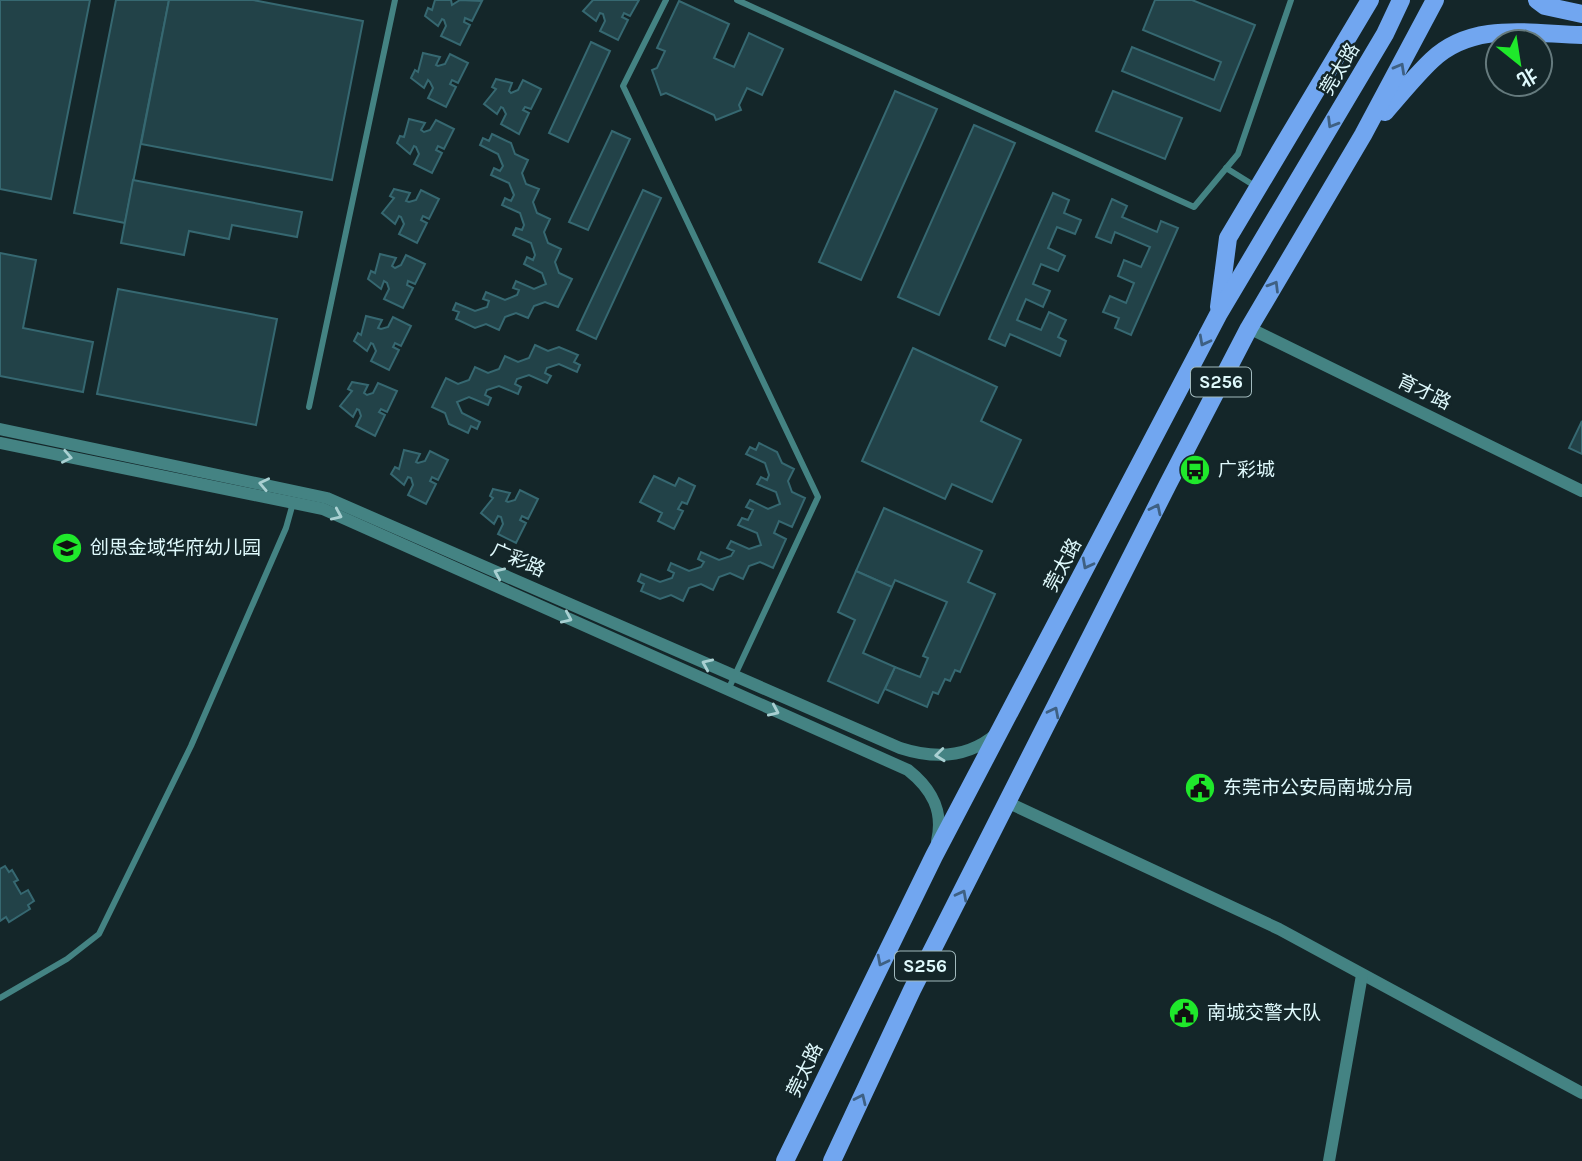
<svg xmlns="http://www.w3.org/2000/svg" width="1582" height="1161" font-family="Karla,'Noto Sans SC',sans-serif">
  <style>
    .building { fill: #224248; stroke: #366871; stroke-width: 2 }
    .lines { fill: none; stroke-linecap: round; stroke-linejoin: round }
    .lane { stroke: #448383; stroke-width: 6 }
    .street { stroke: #448383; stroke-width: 12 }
    .primary { stroke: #71a6f0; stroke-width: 18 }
    .oneway { stroke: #3e6083 }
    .oneway2 { stroke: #a9d0d2 }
    .labels { text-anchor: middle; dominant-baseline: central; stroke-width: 5; stroke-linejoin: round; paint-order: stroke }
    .shield { fill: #142629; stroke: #a2babd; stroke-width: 2 }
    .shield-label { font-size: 18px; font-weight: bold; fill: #dff9fc }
    .street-label { font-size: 19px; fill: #dff9fc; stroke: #142629 }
    .poi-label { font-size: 19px; fill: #dff9fc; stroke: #142629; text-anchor: start }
  </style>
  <rect width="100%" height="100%" fill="#142629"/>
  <g class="building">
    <polygon points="0,0 90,0 51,199 0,189"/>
    <polygon points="116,0 169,0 125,223 74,213"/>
    <polygon points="169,0 253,0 363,21 332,180 141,144"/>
    <polygon points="435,0 451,0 452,5 460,0 482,1 472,21 465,18 464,22 470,25 460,45 441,36 446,26 444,20 442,19 438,26 425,16 428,8 432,10"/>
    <polygon points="593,0 639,0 630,16 624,13 622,17 628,20 618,40 600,31 605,21 603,14 600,13 596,21 583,11"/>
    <polygon points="1155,0 1192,0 1255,25 1220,111 1122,71 1132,47 1214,80 1221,62 1143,30"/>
    <polygon points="679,1 729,24 714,58 734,67 749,33 783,49 762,95 747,88 739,105 741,110 716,120 714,115 666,93 661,95 652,70 657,68 665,51 657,48"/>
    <polygon points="591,42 610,51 568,142 549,133"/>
    <polygon points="423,53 440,57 436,65 438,66 445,64 450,54 468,63 458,83 452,80 450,84 456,87 446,107 428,98 433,88 430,82 428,80 424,88 411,78 415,70 418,72"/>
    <polygon points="496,79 512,83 509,91 511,93 518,90 523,80 541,89 531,109 525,107 523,110 529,113 519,134 501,124 506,114 503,108 501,107 497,114 484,104 496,89 492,87"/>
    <polygon points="895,91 937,109 861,280 819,262"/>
    <polygon points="1113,91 1182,118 1165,159 1096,131"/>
    <polygon points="409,119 425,123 421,130 424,132 430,130 436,120 454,129 444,149 438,146 436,150 442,153 432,173 414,164 419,154 416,147 414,146 410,154 397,143 400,136 404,137"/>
    <polygon points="974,125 1015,143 939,315 898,297"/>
    <polygon points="612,131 630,139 588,230 569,222"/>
    <polygon points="492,134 511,143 515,154 528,160 522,173 526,184 539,189 533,202 537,213 550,219 544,232 548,243 561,249 555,262 559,273 572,279 558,307 545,302 534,306 528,318 516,313 505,317 499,330 486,324 475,328 456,319 459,312 453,310 456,303 475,311 487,307 489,301 483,299 486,292 505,300 517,295 519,290 513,288 516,281 534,289 546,284 542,273 524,264 527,257 533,260 535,255 531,243 513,235 516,228 522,230 524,225 520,213 502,205 505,198 511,201 514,195 509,183 491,175 494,168 500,171 503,166 498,154 480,145 483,138 489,141"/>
    <polygon points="133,180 302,212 297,237 232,225 229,239 189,231 184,255 121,243"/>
    <polygon points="394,189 410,193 406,201 409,202 416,200 421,190 439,199 429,219 423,216 421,220 427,223 417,243 399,234 404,224 401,217 399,216 395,224 382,213 394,198 390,196"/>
    <polygon points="643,190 661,198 596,339 577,330"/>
    <polygon points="1053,193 1069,200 1064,213 1081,220 1075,234 1057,227 1048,248 1065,256 1058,271 1041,264 1033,284 1050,291 1043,307 1026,299 1017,320 1041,330 1049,312 1066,320 1058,337 1066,341 1060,356 1010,334 1005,346 989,339"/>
    <polygon points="1112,199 1127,206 1122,217 1157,232 1161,221 1178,228 1131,335 1115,328 1119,318 1103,312 1110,296 1126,303 1134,283 1118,276 1124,260 1141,267 1150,247 1115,232 1111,243 1096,237"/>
    <polygon points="0,253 36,260 23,328 93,342 83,392 0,376"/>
    <polygon points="380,254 396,258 392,266 395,268 401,265 406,255 425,264 415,284 408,281 407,285 413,288 403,308 384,299 389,289 387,283 384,281 381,289 368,279 371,271 375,273"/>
    <polygon points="118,289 277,319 256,425 97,394"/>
    <polygon points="366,316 382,320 378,328 381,329 388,327 393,317 411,326 401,346 395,343 393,347 399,350 389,370 371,361 376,351 373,344 371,343 367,351 354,341 358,333 361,335"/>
    <polygon points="535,345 548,351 559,347 578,355 574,362 580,365 577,372 559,364 547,368 545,373 551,376 547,383 529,375 517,379 515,384 521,387 518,394 499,386 487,390 485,395 491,398 488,405 469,397 457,402 462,413 480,422 477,429 471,426 468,433 449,424 445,413 432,407 446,378 458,384 469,380 475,367 488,373 499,369 505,356 518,362 529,358"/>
    <polygon points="913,348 997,387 981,421 1021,440 992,502 952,484 945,499 862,461"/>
    <polygon points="352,382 368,385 364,393 367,395 373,393 378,383 397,391 387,412 381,409 379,412 385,415 375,436 356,426 361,416 359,410 357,409 353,417 340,406 352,391 348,389"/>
    <polygon points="1582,421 1582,454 1569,448"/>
    <polygon points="759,443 777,452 782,463 794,469 788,481 792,492 805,498 792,527 779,521 774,533 786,539 773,568 760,562 749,566 743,579 730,573 719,577 713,590 701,584 689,588 683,601 671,595 660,599 641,591 644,584 638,581 641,574 660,582 672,578 674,573 668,570 671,563 689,571 701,567 704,562 698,559 701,552 719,560 731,556 734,551 727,548 731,541 749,549 761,545 757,533 738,525 742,518 748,520 753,510 746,507 750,500 768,509 780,504 776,492 757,484 761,477 767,480 769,475 765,463 746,454 750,447 756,450"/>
    <polygon points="404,450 420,454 416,462 418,463 425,461 430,451 448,460 438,480 432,477 430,481 436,484 426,504 408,495 413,485 411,478 408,477 404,485 391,474 395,467 399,469"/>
    <polygon points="654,476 675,486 679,478 695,486 687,504 682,502 678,509 683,511 674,529 658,521 662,513 640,502"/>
    <polygon points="493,489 510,493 506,501 508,502 515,500 520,490 538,499 528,519 522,516 520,520 526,523 516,543 498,534 503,524 501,517 498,516 494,524 481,513 493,498 490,496"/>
    <polygon points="884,508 982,551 968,582 995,594 960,672 955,670 950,681 945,679 938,694 933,692 927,707 885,689 895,667 920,677 928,658 923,656 947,602 895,580 892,587 856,571"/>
    <polygon points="856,571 892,587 863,653 895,667 878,703 828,681 855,620 838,612"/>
    <polygon points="5,866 9,872 12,870 18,880 14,882 21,894 28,890 34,901 28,905 30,909 9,922 6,917 0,921 0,869"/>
  </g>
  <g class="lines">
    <g class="lane">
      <polyline points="666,0 623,86 818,497 728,690"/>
      <polyline points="737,0 1194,207 1238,154 1291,0"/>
      <polyline points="1226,168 1255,186"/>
      <polyline points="309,407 395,0"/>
      <polyline points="0,998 67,959 99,934 191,746 286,528 293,503"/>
    </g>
    <g class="street">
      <polyline points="1249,328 1582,491"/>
      <path d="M 0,429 L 327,498 L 900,748 C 934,759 968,758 996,734"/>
      <path d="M 0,443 L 323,509 L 908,770 C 932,789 944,811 937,841"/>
      <polyline points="1009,803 1279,929 1582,1093"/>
      <polyline points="1329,1161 1362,975"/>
    </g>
    <g class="primary">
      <polyline points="1537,0 1545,6 1582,14"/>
      <path d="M 1385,112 C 1400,95 1415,76 1432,60 C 1473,21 1531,34 1582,35"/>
      <polyline points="1219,307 1228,238 1370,0"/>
      <polyline points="785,1161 934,856 1218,315 1385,34 1401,0"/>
      <polyline points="832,1161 912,990 1168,484 1249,328 1363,135 1435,0"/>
    </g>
  </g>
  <defs><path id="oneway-chevron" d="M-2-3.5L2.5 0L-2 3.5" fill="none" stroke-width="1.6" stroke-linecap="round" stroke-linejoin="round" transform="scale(1.75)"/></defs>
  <g class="oneway">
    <use href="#oneway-chevron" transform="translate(1400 68) rotate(-61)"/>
    <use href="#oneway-chevron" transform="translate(1332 123) rotate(121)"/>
    <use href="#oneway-chevron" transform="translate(1274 286) rotate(-59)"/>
    <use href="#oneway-chevron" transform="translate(1204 341) rotate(118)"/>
    <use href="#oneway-chevron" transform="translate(1156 509) rotate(-64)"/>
    <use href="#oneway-chevron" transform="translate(1087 564) rotate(118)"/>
    <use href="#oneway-chevron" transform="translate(1054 712) rotate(-63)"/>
    <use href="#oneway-chevron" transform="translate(962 895) rotate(-62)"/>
    <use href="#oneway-chevron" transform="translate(882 961) rotate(117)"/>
    <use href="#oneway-chevron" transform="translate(861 1099) rotate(-65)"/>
  </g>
  <g class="oneway2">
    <use href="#oneway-chevron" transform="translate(67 457) rotate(11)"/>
    <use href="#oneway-chevron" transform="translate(264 484) rotate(-168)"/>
    <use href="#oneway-chevron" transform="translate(337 515) rotate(24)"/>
    <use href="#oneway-chevron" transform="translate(499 573) rotate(-156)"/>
    <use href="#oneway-chevron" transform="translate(567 618) rotate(24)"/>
    <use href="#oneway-chevron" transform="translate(707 664) rotate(-156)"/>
    <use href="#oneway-chevron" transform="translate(774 711) rotate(24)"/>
    <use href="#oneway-chevron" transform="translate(940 755) rotate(174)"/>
  </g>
  <defs>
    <g id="bus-disc" transform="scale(1.575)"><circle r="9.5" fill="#1fe82b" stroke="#142629"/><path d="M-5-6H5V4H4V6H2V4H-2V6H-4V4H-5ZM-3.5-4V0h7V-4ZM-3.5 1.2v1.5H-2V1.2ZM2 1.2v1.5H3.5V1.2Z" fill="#111"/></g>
    <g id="school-disc" transform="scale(1.575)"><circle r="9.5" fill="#1fe82b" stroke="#142629"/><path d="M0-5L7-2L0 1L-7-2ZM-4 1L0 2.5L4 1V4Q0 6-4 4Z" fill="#111"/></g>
    <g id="civic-disc" transform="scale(1.575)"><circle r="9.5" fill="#1fe82b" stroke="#142629"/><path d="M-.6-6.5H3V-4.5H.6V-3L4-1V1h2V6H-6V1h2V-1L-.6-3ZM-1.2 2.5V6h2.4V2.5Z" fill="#111"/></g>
  </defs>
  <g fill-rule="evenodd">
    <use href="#bus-disc" x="1195" y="470"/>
    <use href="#school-disc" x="67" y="548"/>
    <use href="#civic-disc" x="1200" y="788"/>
    <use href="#civic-disc" x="1184" y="1013"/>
  </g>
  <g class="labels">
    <g class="shield">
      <rect x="1191" y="367.5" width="60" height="29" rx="5"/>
      <rect x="895" y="951.5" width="60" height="29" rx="5"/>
    </g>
    <g class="shield-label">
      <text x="1221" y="382">S256</text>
      <text x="925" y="966">S256</text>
    </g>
    <g class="street-label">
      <text transform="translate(1340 69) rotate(-59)">莞太路</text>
      <text transform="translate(1424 392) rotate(26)">育才路</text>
      <text transform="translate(518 560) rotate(24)">广彩路</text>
      <text transform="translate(1063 565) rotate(-62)">莞太路</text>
      <text transform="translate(805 1070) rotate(-64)">莞太路</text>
    </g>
    <g class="poi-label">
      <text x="1218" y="470">广彩城</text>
      <text x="90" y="548">创思金域华府幼儿园</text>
      <text x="1223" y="788">东莞市公安局南城分局</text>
      <text x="1207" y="1013">南城交警大队</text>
    </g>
  </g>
  <g transform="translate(1519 63) rotate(150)"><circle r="33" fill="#142629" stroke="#657a7d" stroke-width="2"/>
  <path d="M0-5L12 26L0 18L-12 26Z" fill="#1fe82b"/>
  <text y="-10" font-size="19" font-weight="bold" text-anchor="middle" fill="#dff9fc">北</text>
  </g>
</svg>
